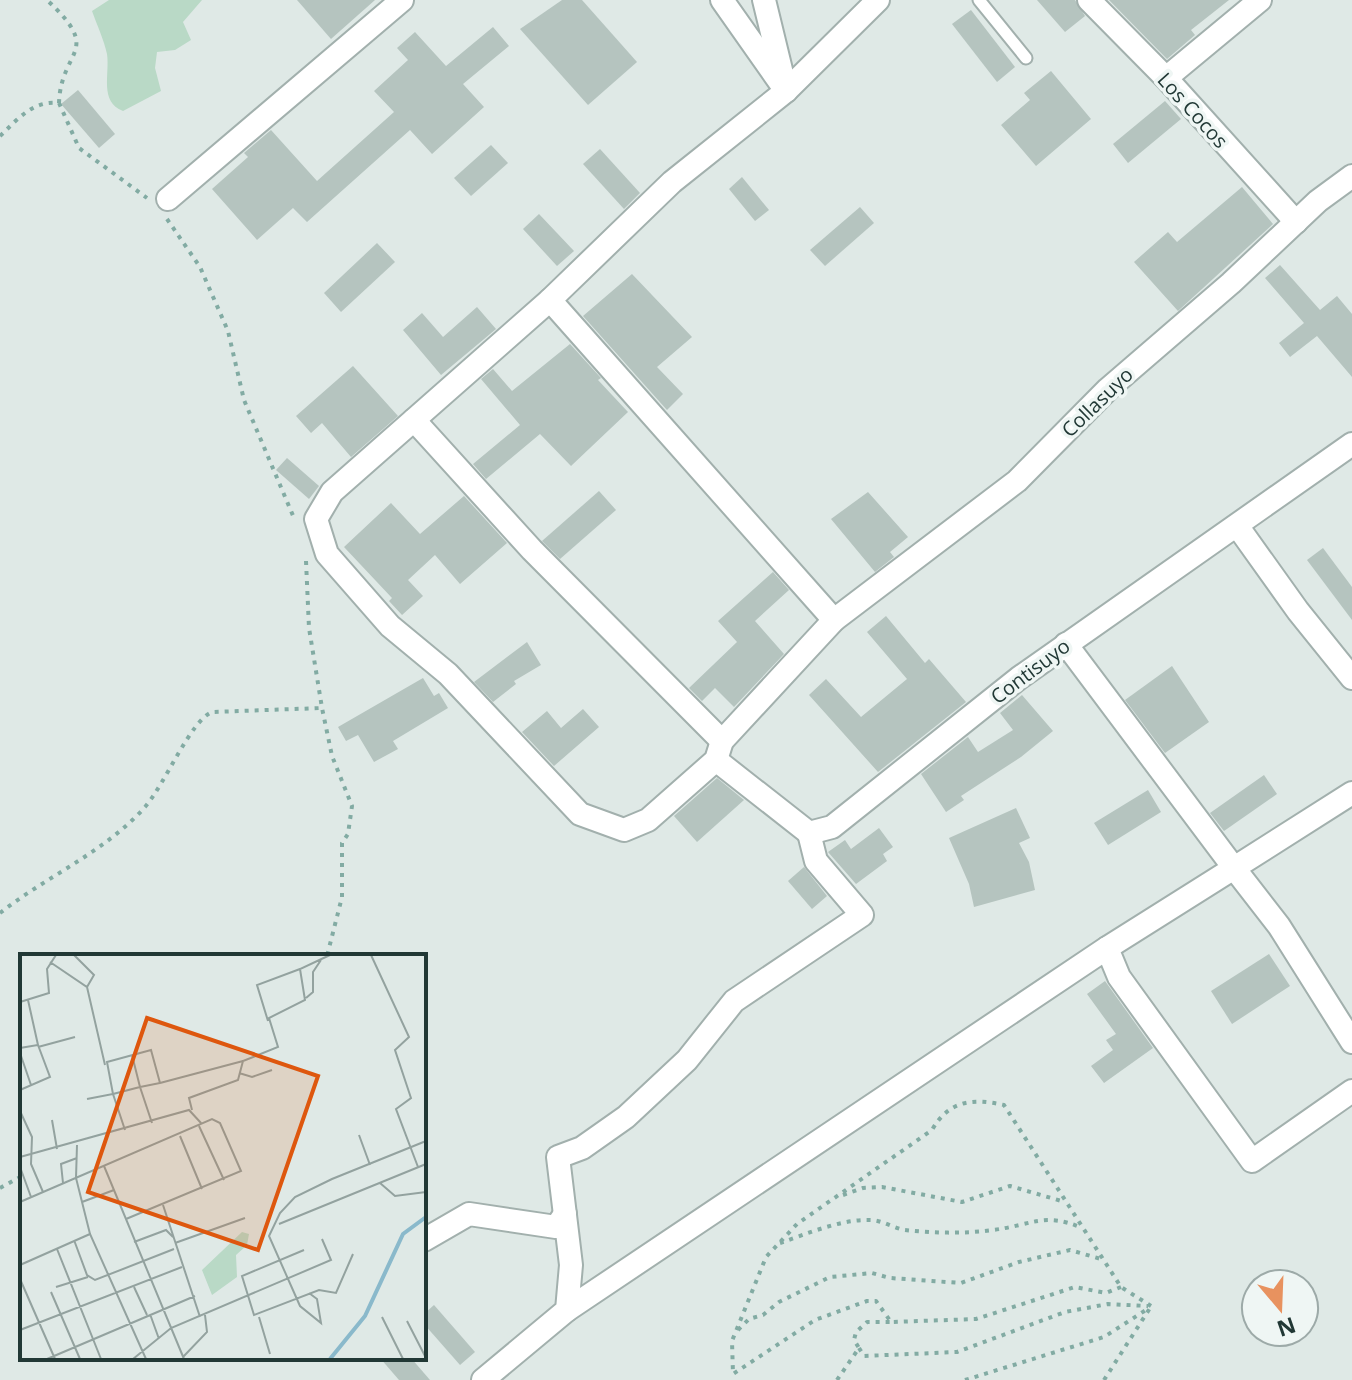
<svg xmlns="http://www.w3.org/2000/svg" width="1352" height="1380" font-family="'Open Sans',sans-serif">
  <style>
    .green { fill: #b9d9c6 }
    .building { fill: #b5c4bf }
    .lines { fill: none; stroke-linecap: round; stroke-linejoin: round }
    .lane-casing { stroke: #a2b0ad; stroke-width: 15 }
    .street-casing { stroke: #a2b0ad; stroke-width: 26 }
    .path { stroke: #82aba3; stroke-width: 4; stroke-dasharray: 4 6; stroke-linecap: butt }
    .lane { stroke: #fff; stroke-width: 11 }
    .street { stroke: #fff; stroke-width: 22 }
    .labels { text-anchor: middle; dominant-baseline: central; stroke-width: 7; stroke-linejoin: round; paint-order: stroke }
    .street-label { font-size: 20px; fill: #213835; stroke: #eff6f4 }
    .inset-river { fill: none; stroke: #8ab9cb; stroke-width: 4 }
    .inset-road { fill: none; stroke: #93a29f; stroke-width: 2 }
    .view { fill: #de570e; fill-opacity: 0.15; stroke: #de570e; stroke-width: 4 }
    .inset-edge { fill: none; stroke: #213835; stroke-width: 4 }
  </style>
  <rect width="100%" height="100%" fill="#dfe9e6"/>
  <path class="green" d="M 109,0 L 202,0 L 183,22 L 191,40 L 175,50 L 157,52 L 155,68 L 161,91 L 123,111 C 99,102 110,74 107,54 C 104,40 97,25 92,11 Z"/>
  <g class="building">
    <polygon points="297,0 375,0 331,39"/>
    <polygon points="562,0 582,0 637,62 588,105 520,29"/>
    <polygon points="1037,0 1075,0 1085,16 1065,32"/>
    <polygon points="1109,0 1229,0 1191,30 1195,35 1167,59"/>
    <polygon points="971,10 1015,67 997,82 952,24"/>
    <polygon points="493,27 509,46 463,84 484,107 432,154 410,130 307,222 293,208 257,240 212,189 248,157 244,153 271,130 317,181 394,112 374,91 408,60 397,48 415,32 446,66"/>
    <polygon points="1051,71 1091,119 1036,166 1001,125 1030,100 1024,93"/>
    <polygon points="78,90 115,134 99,148 61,104"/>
    <polygon points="1165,101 1181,119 1128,163 1113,144"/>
    <polygon points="491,145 508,163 471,196 454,178"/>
    <polygon points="600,149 640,193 624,209 583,164"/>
    <polygon points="742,177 769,210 755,221 729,189"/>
    <polygon points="1242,187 1273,224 1178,311 1134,262 1168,232 1177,242"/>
    <polygon points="860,207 874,223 825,266 810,250"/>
    <polygon points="539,214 574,251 557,266 523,229"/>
    <polygon points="377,243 395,262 341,312 324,293"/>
    <polygon points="1280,265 1320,310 1337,296 1352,314 1352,377 1317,336 1290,357 1279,343 1304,323 1265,278"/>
    <polygon points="632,274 692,337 657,367 683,394 667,410 583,316"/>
    <polygon points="477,307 496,329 441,375 403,330 422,313 443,337"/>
    <polygon points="570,344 601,378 598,380 628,412 571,466 540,434 486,479 473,464 520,425 481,379 493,369 512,391"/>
    <polygon points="353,366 398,416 351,457 322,423 311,433 296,416"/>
    <polygon points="287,458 319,486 309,499 276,470"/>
    <polygon points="599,491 616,510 560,559 542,541"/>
    <polygon points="868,492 908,537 890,552 894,557 875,572 831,519"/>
    <polygon points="464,496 507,543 460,584 435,555 408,580 423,596 402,615 389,601 392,598 344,547 391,503 420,534"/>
    <polygon points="1323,548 1352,587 1352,620 1307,560"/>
    <polygon points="773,572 789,590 755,621 784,654 734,707 715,688 702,701 689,688 737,642 718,621"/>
    <polygon points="886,616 925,663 929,659 966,702 878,772 809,695 826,679 861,717 907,679 867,632"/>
    <polygon points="527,642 541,665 514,681 516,684 493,702 474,682"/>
    <polygon points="1172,666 1209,722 1165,753 1125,700"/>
    <polygon points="423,678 434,696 439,693 448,708 393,741 398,749 374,762 358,735 346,741 338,727"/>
    <polygon points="1022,695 1053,731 1021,757 961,796 964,800 946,812 921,774 968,737 978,752 1013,730 1000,713"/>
    <polygon points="583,709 599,727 554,766 522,732 547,711 561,728"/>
    <polygon points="1264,775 1277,794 1224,831 1210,813"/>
    <polygon points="717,778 744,800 697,842 674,816"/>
    <polygon points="1148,790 1161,812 1108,845 1094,823"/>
    <polygon points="1016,808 1030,838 1019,843 1029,862 1035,890 974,907 969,884 949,838"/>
    <polygon points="879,828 893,847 883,854 887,861 856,884 828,852 845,840 851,849"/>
    <polygon points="804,867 827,896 812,909 788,881"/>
    <polygon points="1269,954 1290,986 1232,1024 1211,991"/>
    <polygon points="1105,981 1153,1048 1104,1083 1091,1066 1113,1050 1106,1040 1116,1034 1087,994"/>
    <polygon points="434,1305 475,1352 460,1365 424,1324 424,1314"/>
    <polygon points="380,1358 411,1358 430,1380 399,1380"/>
  </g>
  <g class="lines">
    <g class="lane-casing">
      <polyline id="lane" points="979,0 1026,58"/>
    </g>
    <g class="street-casing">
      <g id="street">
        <polyline points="722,0 786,91"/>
        <polyline points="764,0 783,78"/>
        <polyline points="878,0 786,91 672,182 550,300 332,492 316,519 327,554 390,626 448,674 580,814 624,830 648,820 716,760 722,741 834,620 1017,481 1108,389 1231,283 1318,201 1352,176"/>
        <polyline points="1089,0 1166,78 1296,222"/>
        <polyline points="1166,78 1260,0"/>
        <polyline points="168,199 402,0"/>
        <polyline points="550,300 834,620"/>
        <polyline points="414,420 532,550 722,741"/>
        <polyline points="1238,527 1298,611 1352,678"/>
        <polyline points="1066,644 1234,868 1107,948 1119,977 1252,1161 1352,1091"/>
        <polyline points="716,760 809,833 832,827 1019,678 1352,444"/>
        <polyline points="1352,793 1234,868 1279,926 1352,1042"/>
        <polyline points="424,1240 469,1214 556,1227 565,1214"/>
        <polyline points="567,1310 1107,948"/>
        <polyline points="483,1380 567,1310 571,1265 558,1157 582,1148 626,1117 687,1060 734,1001 862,915 816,861 809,833"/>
      </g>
    </g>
    <g class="path">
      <polyline points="59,103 79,148 147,198"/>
      <path d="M 0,136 C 18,119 33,100 59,103 C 61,48 104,53 47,0"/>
      <polyline points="167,219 200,267 228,331 244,400 294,518"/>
      <polyline points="306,561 309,628 322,708 332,756 352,806 348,834 342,843 342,897 327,956"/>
      <path d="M 0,913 C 47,876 105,852 145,807 C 165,784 191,720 212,712 L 322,708"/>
      <polyline points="0,1188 22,1176"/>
      <polyline points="843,1195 863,1188 882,1187 962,1202 1010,1186 1065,1202"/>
      <path d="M 780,1243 C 807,1234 840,1219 870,1220 C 882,1220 893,1228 905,1230 C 933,1233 964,1234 992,1230 C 1030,1226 1044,1211 1082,1228"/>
      <path d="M 1121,1287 L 1106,1293 L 1075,1287 L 976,1319 L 891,1322 L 876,1301 L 867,1301 L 815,1320 L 733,1374 L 732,1341 L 766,1257 L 797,1224 L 932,1130 C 949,1100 973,1098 1004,1105 L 1121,1287 L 1151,1306"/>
      <polyline points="738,1330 749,1319 763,1315 779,1302 830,1277 872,1273 890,1278 961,1283 1019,1262 1070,1250 1101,1259"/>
      <polyline points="859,1348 864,1356 957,1352 1065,1312 1108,1304 1148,1306"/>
      <polyline points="837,1380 859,1348 854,1340 856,1332 867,1322 890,1322"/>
      <polyline points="965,1380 1104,1337 1149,1308"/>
      <polyline points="1104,1380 1150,1308"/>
    </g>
    <use href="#lane" class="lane"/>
    <use href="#street" class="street"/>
  </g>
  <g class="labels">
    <g class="street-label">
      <text transform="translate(1193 110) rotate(48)">Los Cocos</text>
      <text transform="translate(1097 402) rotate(-44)">Collasuyo</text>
      <text transform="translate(1030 671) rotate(-37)">Contisuyo</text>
    </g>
  </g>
  <g transform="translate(20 954)">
    <rect width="406" height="406" fill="#dfe9e6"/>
    <path d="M 222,278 L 229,280 L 227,291 L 216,301 L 217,323 L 192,341 L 182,316 Z" fill="#b9d9c6"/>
    <path class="inset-river" d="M 310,405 L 345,362 L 383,280 L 406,263"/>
    <path class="inset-road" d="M 351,1 L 389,83 L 375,96 L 391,144 L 376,155 L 398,213M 30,8 L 67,33 L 74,21 L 54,1M 67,33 L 85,111M 286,44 L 293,38 L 293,18 L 301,6M 0,48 L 29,39 L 27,15 L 36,1M 248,67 L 237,31 L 280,15M 18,93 L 55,83M 0,94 L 18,91 L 8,46M 0,99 L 11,131M 219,119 L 232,123 L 252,116M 140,129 L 223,107M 0,136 L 30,123 L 18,91M 67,145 L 93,140 L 87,108 L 131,96 L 140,129 L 120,133 L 132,169M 172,156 L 169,144 L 218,126 L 223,107 L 258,93 L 249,64 L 285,46 L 280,15 L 310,1M 0,157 L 12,183 L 11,210 L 23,238M 32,166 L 37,195M 179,172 L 204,226M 105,176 L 93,140 L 120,133 L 112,101M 339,181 L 350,211M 160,182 L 182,235M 57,191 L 56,224 L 70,280 L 126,405M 0,203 L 169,156 L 181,169M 84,212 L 164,405M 0,213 L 11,243M 43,229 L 41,210 L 57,204M 360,229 L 375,242 L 406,238M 0,248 L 192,165 L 200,169 L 221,217 L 106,265M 62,248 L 94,236M 143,251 L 180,363M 259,270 L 406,210M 54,286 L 67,321 L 75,326 L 154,295M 114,288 L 146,276 L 153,283M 155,289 L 225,264M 37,295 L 81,405M 284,296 L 222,322 L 234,361 L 299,336 L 316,339 L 333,300M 0,311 L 70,280M 0,325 L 35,405M 36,333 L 68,323M 114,333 L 127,361M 31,338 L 60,405M 289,339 L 297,345 L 301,369 L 280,352 L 249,282 L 260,259 L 275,243 L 312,225 L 406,187M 130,360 L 139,385M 239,363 L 250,400M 362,363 L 383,405M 387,367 L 406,404M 0,376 L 162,313M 163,403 L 187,378 L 185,361M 27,405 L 175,342M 113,405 L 151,374 L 311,306 L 302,285"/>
    <path class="view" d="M 127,64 L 298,122 L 238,296 L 68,238 Z"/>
    <rect width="406" height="406" class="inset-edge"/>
  </g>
  <g transform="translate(1280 1308) rotate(161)"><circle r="38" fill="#eff6f4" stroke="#9daaa8" stroke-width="2"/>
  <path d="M0-6L14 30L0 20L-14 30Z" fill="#e8925f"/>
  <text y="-12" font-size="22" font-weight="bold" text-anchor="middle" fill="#213835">N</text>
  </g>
</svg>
